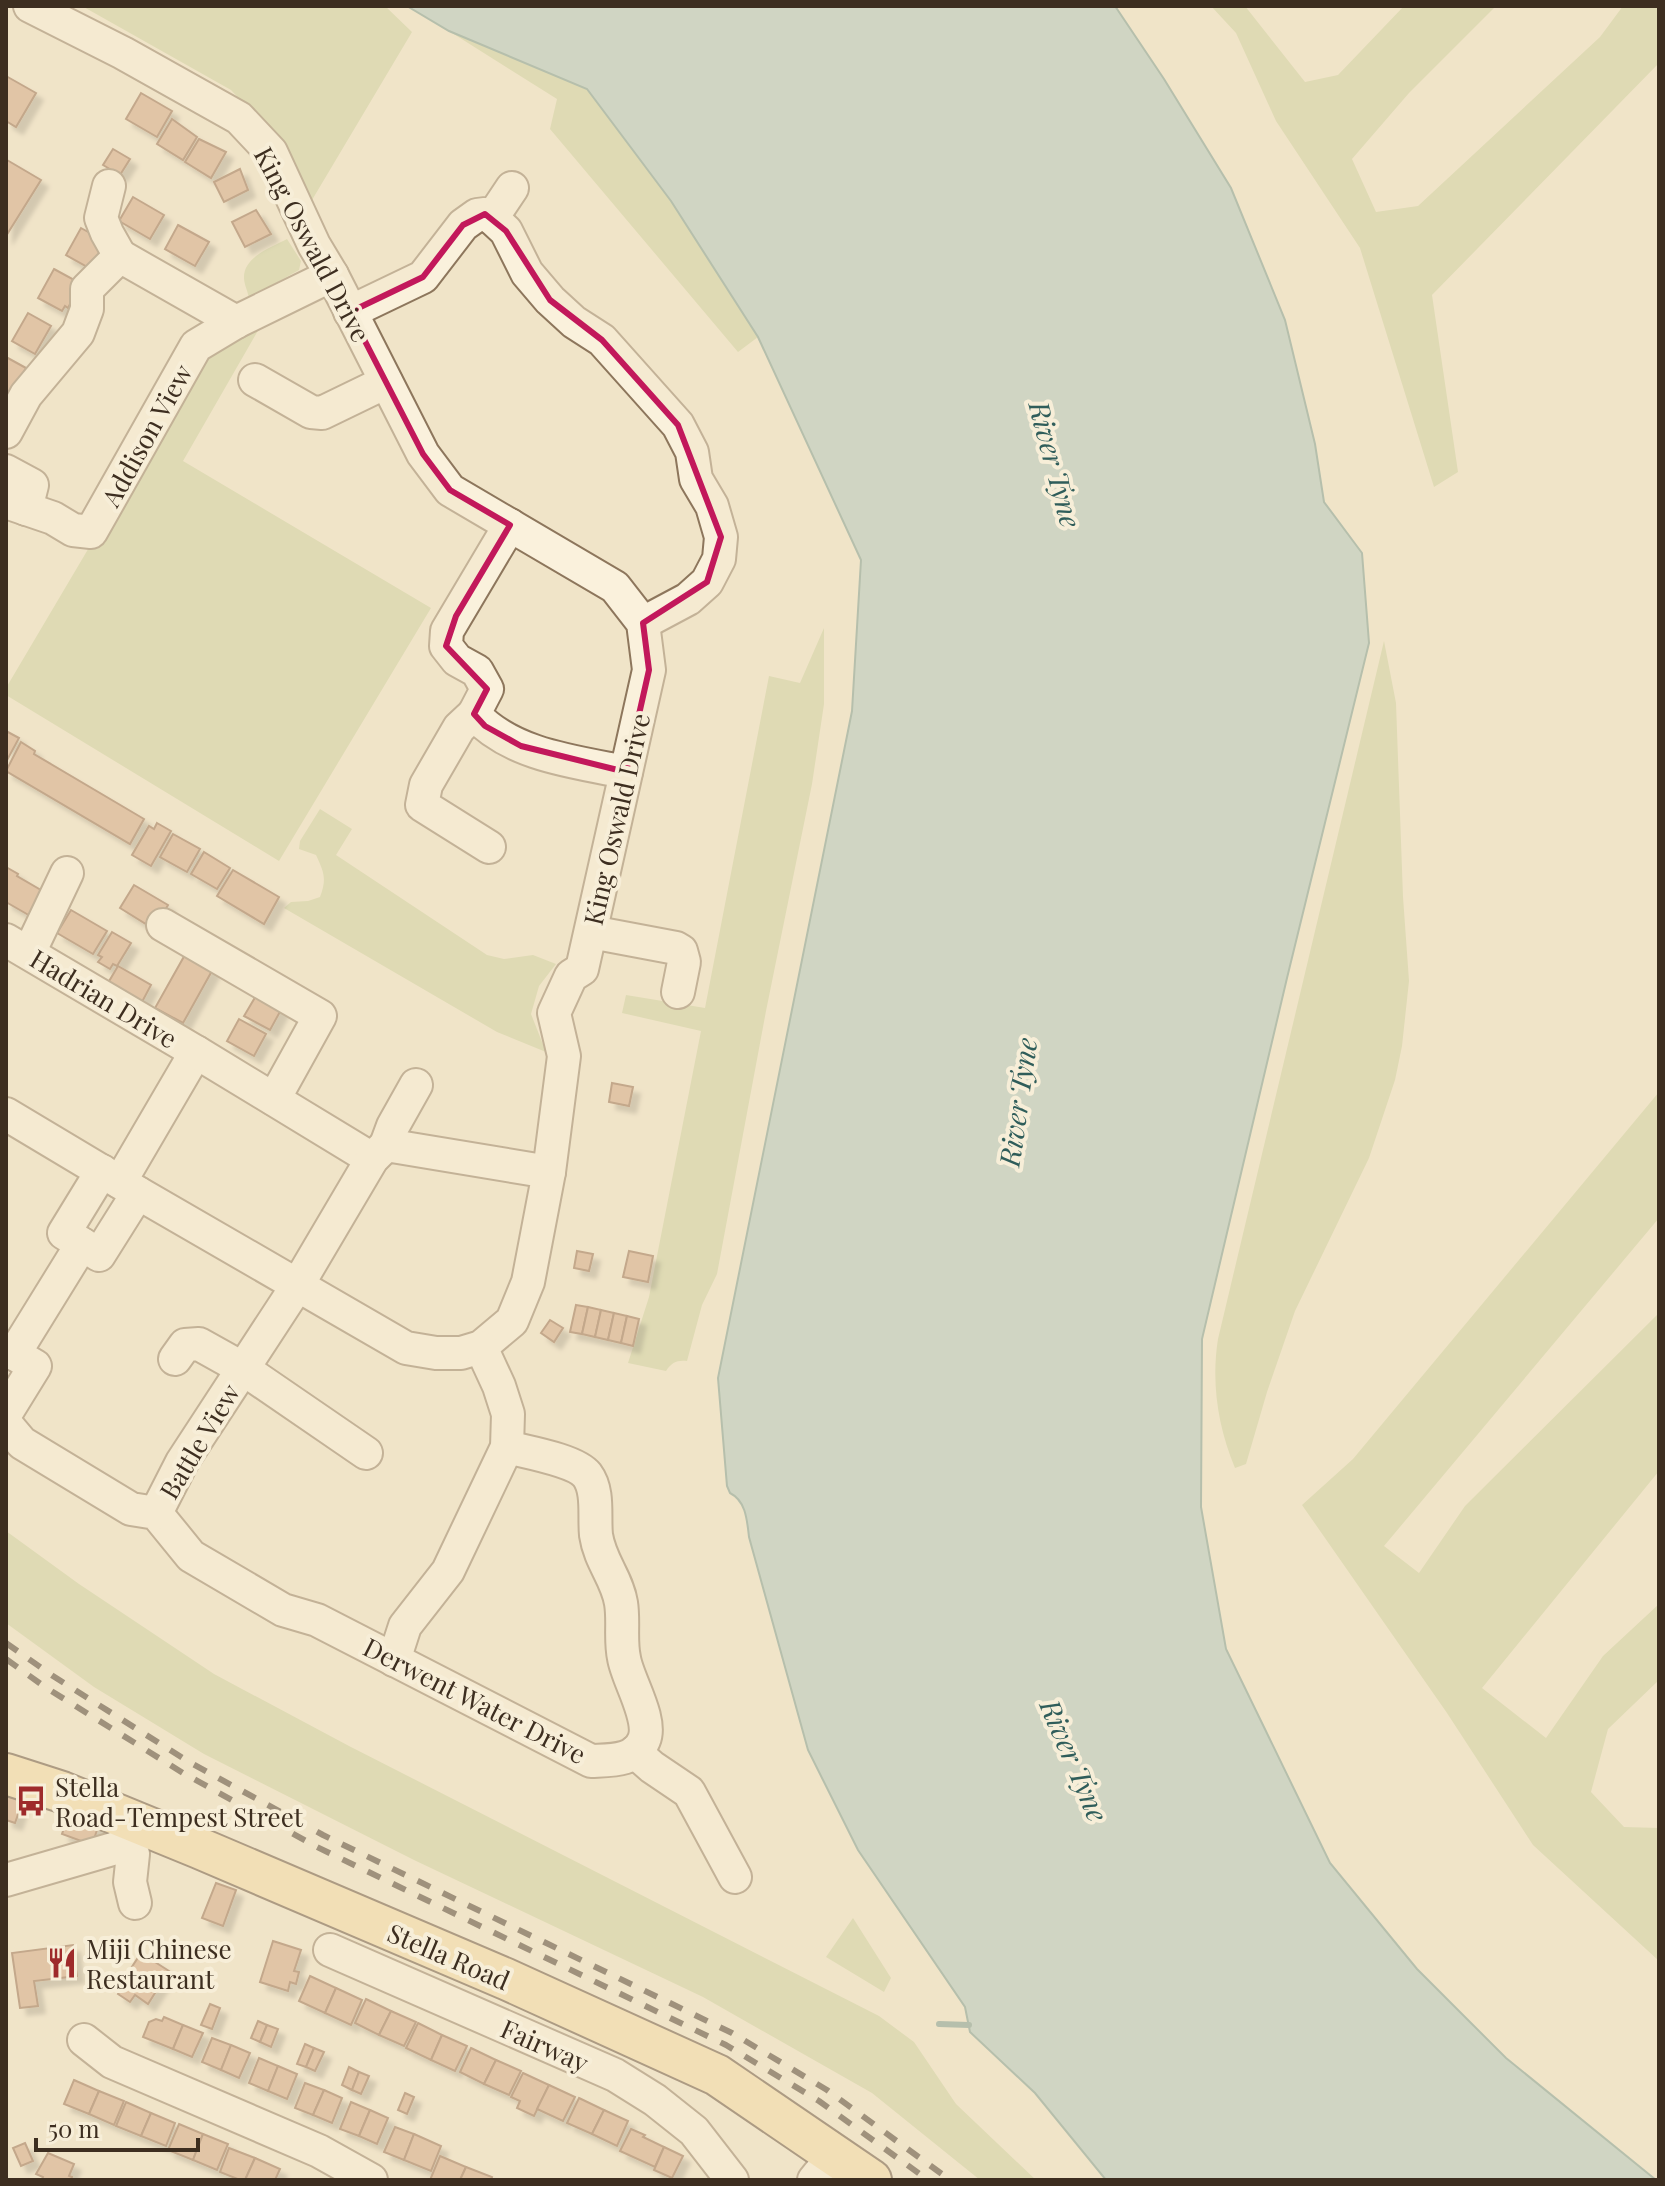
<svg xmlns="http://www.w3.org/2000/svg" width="1665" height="2186" font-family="'Playfair Display',serif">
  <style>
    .green { fill: #c9cf9b }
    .water { fill: #a9c4bc; stroke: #6f938a; stroke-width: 2 }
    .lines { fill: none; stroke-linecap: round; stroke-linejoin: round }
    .stream { stroke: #6f938a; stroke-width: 6 }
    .building { fill: #cf9f7d; stroke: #8d5f41; stroke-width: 2; filter: url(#shadow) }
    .minor-casing { stroke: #8d765c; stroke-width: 36 }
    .major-casing { stroke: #5b4430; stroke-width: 44 }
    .minor { stroke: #faf1dc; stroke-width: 32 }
    .major { stroke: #f3d9a0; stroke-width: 40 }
    .rail { stroke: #3d2e20; stroke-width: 6; stroke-dasharray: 14 14; stroke-linecap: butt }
    .marked { fill: none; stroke: #c2185b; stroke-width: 6; stroke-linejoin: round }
    .labels { text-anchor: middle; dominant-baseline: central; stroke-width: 8; stroke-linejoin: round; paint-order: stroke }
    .street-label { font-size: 26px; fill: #3d2e20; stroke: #f7eed8 }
    .poi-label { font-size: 26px; fill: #3d2e20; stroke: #f7eed8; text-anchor: start }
    .water-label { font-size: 28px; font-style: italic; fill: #2f5d5a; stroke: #f7eed8 }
  </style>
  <defs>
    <filter id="shadow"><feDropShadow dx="7" dy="7" stdDeviation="2" flood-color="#0004"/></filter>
  </defs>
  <rect width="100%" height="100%" fill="#f0e4c8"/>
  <g class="green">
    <polygon points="82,6 385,6 412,32 312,200 276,138 231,90"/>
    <polygon points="1211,6 1245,6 1305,82 1338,75 1404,6 1496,6 1409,93 1352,159 1376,212 1418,206 1600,37 1623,6 1659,6 1659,63 1432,295 1458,472 1434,487 1360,248 1276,121 1236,33"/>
    <polygon points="449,31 587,89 671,201 758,337 738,352 550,129 557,99"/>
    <path d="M 287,239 L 301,261 L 299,270 L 249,298 C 248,292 244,284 244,278 C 243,257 272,247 287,239 Z"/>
    <polygon points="260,327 183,461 431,608 279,861 6,695 6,688 207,348"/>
    <path d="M 824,628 L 824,704 L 812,784 L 766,1011 L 717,1274 L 702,1305 L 687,1361 C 677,1360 672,1362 666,1371 L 628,1363 L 649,1297 L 701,1031 L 622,1013 L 626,995 L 705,1008 L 769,676 L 800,683 Z"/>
    <path d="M 1384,641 L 1396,703 L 1403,897 L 1409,981 L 1402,1046 L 1395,1080 L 1369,1158 L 1295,1311 L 1267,1392 L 1246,1464 L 1235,1468 C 1218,1427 1211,1383 1218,1339 Z"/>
    <path d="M 320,809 L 352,829 L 336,855 L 487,955 L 504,959 L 533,955 L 556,964 L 539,986 L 531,1014 L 546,1052 L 497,1032 L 284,908 L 291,902 L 308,901 L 320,897 C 327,879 324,872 316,855 L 299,849 L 300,841 Z"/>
    <polygon points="1659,1092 1659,1218 1384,1546 1419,1573 1465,1506 1659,1313 1659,1471 1482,1688 1546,1738 1603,1656 1659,1604 1659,1680 1608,1729 1591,1792 1624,1827 1659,1828 1659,1961 1533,1845 1447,1713 1302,1505 1353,1459"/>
    <polygon points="6,1531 79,1584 214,1674 349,1746 879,2016 914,2042 956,2104 1036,2180 980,2180 872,2093 703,1997 414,1860 204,1754 94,1687 6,1623"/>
    <polygon points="853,1918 891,1978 884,1992 826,1957"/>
  </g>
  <path class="water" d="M 407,6 L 1115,6 L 1164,79 L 1231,188 L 1285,320 L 1315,444 L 1324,502 L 1362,553 L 1369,643 L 1287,978 L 1202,1339 L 1201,1507 L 1226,1649 L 1330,1863 L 1417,1969 L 1506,2058 L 1656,2180 L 1106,2180 L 1035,2093 L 970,2032 L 965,2007 L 858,1850 L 808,1750 L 749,1537 C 747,1520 746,1501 730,1493 L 727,1486 L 718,1378 L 852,711 L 861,560 L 758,337 L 671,201 L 587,89 L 449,31 Z"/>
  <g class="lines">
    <polyline class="stream" points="939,2024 969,2025"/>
  </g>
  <g class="building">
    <polygon points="6,76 36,93 16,127 6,121"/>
    <polygon points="141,93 172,111 157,137 126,119"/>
    <polygon points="172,119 197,137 183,160 157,144"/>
    <polygon points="199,139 226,152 211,178 185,162"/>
    <polygon points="113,149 130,159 120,175 103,165"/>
    <polygon points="7,160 41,180 6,236 6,162"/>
    <polygon points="240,169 248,190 224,202 214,182"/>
    <polygon points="133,197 164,215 150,239 119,221"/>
    <polygon points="256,210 271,234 245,247 232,222"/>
    <polygon points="178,225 209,242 195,266 165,249"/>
    <polygon points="81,228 106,242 97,264 91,269 66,255"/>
    <polygon points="54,269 78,282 77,291 68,308 65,306 62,311 38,298"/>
    <polygon points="28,313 51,326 35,354 12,341"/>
    <polygon points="6,357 26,368 11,396 6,393"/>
    <polygon points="6,731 19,738 6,762"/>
    <polygon points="21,742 35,751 34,754 144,819 130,844 6,771"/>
    <polygon points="157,823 171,831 151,866 132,855 149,826 154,829"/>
    <polygon points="173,834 200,849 187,872 160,857"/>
    <polygon points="204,852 230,868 217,889 191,874"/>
    <polygon points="6,867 18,874 17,876 53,897 39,921 6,902"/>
    <polygon points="233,870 279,897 264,924 217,896"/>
    <polygon points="134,885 168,905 154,929 120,908"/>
    <polygon points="71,910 107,931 93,954 57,933"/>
    <polygon points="112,932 131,943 117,966 113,964 110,969 98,962 102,957 98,955"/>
    <polygon points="186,953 213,969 183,1023 155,1008"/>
    <polygon points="118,966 151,985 142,1002 108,983"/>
    <polygon points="257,994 282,1008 270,1030 244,1016"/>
    <polygon points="239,1019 266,1034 254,1056 227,1041"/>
    <polygon points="612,1083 633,1087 629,1106 609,1102"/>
    <polygon points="577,1251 593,1254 589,1271 574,1268"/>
    <polygon points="629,1251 653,1256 648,1282 623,1277"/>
    <polygon points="576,1305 588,1307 582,1334 570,1332"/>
    <polygon points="588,1307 601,1310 595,1337 582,1334"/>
    <polygon points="601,1310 614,1313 608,1340 595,1337"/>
    <polygon points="614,1313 627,1316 621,1343 608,1340"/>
    <polygon points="627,1316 639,1319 633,1346 621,1343"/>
    <polygon points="550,1320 563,1328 554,1342 541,1333"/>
    <polygon points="6,1794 23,1800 15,1823 6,1820"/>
    <polygon points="69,1814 99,1824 92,1845 62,1834"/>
    <polygon points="216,1883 236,1890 223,1926 202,1918"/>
    <polygon points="273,1941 301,1950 294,1971 299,1972 296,1984 290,1982 288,1991 260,1982"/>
    <polygon points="73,1945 77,1976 34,1981 38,2006 20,2008 12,1953"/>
    <polygon points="141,1953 169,1971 148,2004 135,1995 130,2002 118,1994 122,1987 120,1985"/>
    <polygon points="310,1976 336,1988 325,2013 299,2001"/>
    <polygon points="336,1988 362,2000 351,2025 325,2013"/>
    <polygon points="366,1999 391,2011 379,2035 355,2023"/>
    <polygon points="210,2004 220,2008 212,2029 201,2025"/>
    <polygon points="391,2011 416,2022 404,2046 379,2035"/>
    <polygon points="164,2017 183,2025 173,2049 143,2037 149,2022 156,2019 162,2021"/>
    <polygon points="258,2021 267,2025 260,2042 251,2038"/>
    <polygon points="418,2023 442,2035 431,2060 406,2048"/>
    <polygon points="183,2025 203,2033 192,2057 173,2049"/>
    <polygon points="267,2025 278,2029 271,2047 260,2042"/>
    <polygon points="442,2035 467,2046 455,2071 431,2060"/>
    <polygon points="212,2038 231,2045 221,2070 202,2062"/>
    <polygon points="305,2044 314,2048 306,2067 297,2064"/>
    <polygon points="231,2045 250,2053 239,2078 221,2070"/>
    <polygon points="314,2048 324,2052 315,2071 306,2067"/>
    <polygon points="471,2048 496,2060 484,2084 460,2072"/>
    <polygon points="259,2058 278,2066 268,2091 249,2083"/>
    <polygon points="496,2060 521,2071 509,2095 484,2084"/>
    <polygon points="278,2066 297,2074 287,2099 268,2091"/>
    <polygon points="349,2067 359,2072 352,2090 342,2085"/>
    <polygon points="359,2072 369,2076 361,2094 352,2090"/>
    <polygon points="523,2073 549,2085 534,2116 517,2108 520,2101 511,2097"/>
    <polygon points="74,2080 99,2091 89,2114 64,2104"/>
    <polygon points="305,2083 324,2090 313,2115 295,2108"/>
    <polygon points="549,2085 575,2097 563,2121 537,2109"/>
    <polygon points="324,2090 342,2098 332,2123 313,2115"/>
    <polygon points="99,2091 124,2101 114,2125 89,2114"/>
    <polygon points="405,2093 414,2097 407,2114 398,2110"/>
    <polygon points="579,2098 604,2110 592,2134 567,2123"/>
    <polygon points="126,2102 151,2113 141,2136 116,2126"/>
    <polygon points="351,2102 370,2110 359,2136 340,2129"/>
    <polygon points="370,2110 388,2118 377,2144 359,2136"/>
    <polygon points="604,2110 628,2121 617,2146 592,2134"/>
    <polygon points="151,2113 175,2123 166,2146 141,2136"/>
    <polygon points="179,2124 203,2134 193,2160 168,2150"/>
    <polygon points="395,2127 414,2134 404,2160 384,2152"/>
    <polygon points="631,2129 645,2135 643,2137 664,2147 655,2167 620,2151"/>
    <polygon points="203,2134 228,2144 217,2170 193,2160"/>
    <polygon points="414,2134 441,2146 431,2171 404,2160"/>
    <polygon points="25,2143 33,2161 21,2166 13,2148"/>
    <polygon points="664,2147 683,2156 672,2178 654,2170"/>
    <polygon points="229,2148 255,2158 245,2180 240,2180 220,2172"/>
    <polygon points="48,2153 74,2164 69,2176 72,2177 71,2180 42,2180 43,2177 36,2174"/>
    <polygon points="440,2156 466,2167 460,2180 430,2180"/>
    <polygon points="255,2158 280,2169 275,2180 245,2180"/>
    <polygon points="466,2167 492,2177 491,2180 460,2180"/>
  </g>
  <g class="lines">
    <g class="minor-casing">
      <g id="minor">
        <polyline points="109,186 101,218 107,233 120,256"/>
        <polyline points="492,218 506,231 527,273 550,300 574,322 602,340 678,425 692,452 696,479 712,506 721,537 719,559 707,582 688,599 643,623"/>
        <polyline points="350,312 423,277 463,225 477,215 485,214 492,218 512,188"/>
        <polyline points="255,380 311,412 322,413 386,382"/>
        <polyline points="6,432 26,395 78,333 87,309 87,289 120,256 236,322"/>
        <polyline points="6,471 32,485 26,509"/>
        <polyline points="6,502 53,518 73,530 91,532 196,346 236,322 332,275"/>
        <path d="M 510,525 L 447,631 L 446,646 L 457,660 L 477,671 L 487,689 L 474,714 C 511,755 575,762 626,772"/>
        <polyline points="474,714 459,728 426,785 422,805 489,847"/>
        <polyline points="163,925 320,1016 274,1099"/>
        <polyline points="591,932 676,948 681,951 684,962 678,992"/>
        <polyline points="6,940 196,1052 120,1182"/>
        <polyline points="29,953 67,873"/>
        <polyline points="196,1052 372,1159"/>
        <polyline points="6,1114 138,1193 406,1348 436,1353 461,1353 481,1347 512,1321 528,1282 549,1172 564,1056 554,1013 571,976 582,969 649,670 643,623 615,587 450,490 423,454 332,275 314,245 271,152 239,118 123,53 30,6"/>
        <polyline points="386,1145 393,1126 416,1085"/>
        <polyline points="82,1244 64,1233 102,1171"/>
        <polyline points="6,1349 35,1366 6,1413"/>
        <polyline points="14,1354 82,1244 99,1255 138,1193"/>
        <polyline points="175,1359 185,1345 199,1344 242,1368 366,1453"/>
        <path d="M 6,1424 L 22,1443 L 131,1509 L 156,1513 L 191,1556 L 283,1610 L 317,1620 L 591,1761 C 610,1760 635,1762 644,1740 C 653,1719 627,1679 624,1658 C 620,1640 624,1621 621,1603 C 617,1578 600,1562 596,1535 C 594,1516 599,1491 587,1475 C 575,1460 526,1452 507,1447"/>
        <polyline points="156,1513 182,1462 297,1286 372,1159 386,1145 549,1172"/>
        <polyline points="394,1660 405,1626 448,1571 507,1447 508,1414 499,1386 481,1347"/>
        <polyline points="635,1752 652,1767 689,1792 735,1877"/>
        <polyline points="125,1842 133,1854 130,1882 135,1903"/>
        <polyline points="6,1880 116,1848 125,1842 135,1822"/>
        <polyline points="330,1950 615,2075 655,2100 694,2131 732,2180"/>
        <polyline points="84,2040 112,2062 319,2151 371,2180"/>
        <polyline points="814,2180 835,2154"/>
      </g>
    </g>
    <g class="major-casing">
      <polyline id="major" points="6,1774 62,1792 199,1848 506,1979 717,2075 871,2180"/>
    </g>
    <use href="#minor" class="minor"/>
    <use href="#major" class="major"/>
    <g class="rail">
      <polyline points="6,1643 53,1676 189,1762 323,1835 732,2033 827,2090 950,2180"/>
      <polyline points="6,1659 45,1687 183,1773 317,1847 726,2045 819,2101 928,2180"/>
    </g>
  </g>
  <path d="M0 0H1665V2186H0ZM 485,214 L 506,231 L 550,300 L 602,340 L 678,425 L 721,537 L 707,582 L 643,623 L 649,670 L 626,772 L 521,746 L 485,726 L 474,714 L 487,689 L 446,646 L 456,616 L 510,525 L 450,490 L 423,454 L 350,312 L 423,277 L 463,225 Z" fill="#f0e4c8" fill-opacity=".55" fill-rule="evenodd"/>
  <path class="marked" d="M 485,214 L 506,231 L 550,300 L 602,340 L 678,425 L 721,537 L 707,582 L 643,623 L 649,670 L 626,772 L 521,746 L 485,726 L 474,714 L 487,689 L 446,646 L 456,616 L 510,525 L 450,490 L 423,454 L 350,312 L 423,277 L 463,225 Z"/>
  <defs>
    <g id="bus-bare" transform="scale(2.4)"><path d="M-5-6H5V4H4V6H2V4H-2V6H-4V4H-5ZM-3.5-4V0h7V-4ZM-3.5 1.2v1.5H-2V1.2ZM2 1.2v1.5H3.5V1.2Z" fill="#9e2a2b" stroke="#f7eed8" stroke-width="2.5" paint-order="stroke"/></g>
    <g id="restaurant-bare" transform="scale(2.4)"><path d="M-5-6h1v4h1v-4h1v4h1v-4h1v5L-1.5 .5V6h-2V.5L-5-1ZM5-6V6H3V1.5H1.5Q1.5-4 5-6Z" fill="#9e2a2b" stroke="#f7eed8" stroke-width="2.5" paint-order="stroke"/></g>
  </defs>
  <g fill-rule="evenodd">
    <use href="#bus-bare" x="31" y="1801"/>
    <use href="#restaurant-bare" x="62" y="1963"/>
  </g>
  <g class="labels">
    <g class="street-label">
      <text transform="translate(313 244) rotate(62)">King Oswald Drive</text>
      <text transform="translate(146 435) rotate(-61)">Addison View</text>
      <text transform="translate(616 819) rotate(-77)">King Oswald Drive</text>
      <text transform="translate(104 998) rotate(31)">Hadrian Drive</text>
      <text transform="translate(199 1441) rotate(-59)">Battle View</text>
      <text transform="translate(475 1700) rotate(27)">Derwent Water Drive</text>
      <text transform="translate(449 1956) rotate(23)">Stella Road</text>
      <text transform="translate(545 2045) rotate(24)">Fairway</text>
    </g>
    <g class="poi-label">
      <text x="55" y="1786">Stella<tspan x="55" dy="30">Road-Tempest Street</tspan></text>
      <text x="86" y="1948">Miji Chinese<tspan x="86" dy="30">Restaurant</tspan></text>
    </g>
    <g class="water-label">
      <text transform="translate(1056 464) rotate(75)">River Tyne</text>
      <text transform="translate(1017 1102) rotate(-82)">River Tyne</text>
      <text transform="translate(1075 1760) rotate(67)">River Tyne</text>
    </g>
  </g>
  <rect width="1665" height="2186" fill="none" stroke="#3d2e20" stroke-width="16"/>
  <path d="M36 2138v12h162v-12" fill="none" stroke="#3d2e20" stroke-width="4"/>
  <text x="48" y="2138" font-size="24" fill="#3d2e20" stroke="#f7eed8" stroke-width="6" paint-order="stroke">50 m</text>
</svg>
